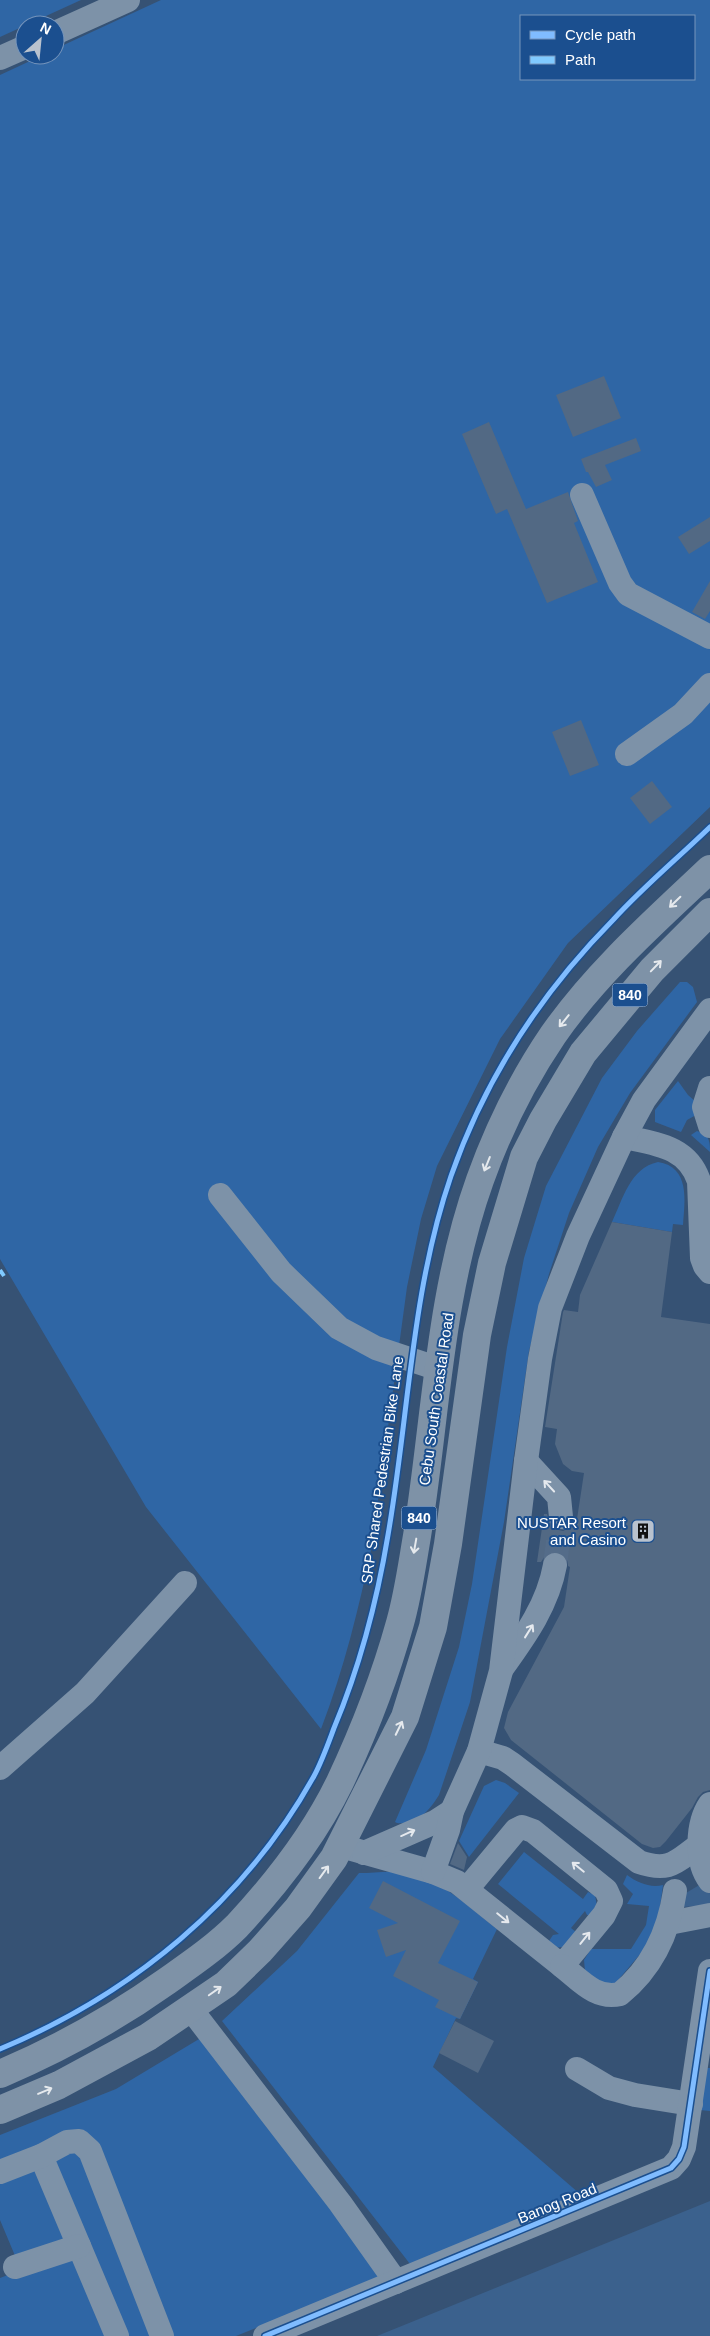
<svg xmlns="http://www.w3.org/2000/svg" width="710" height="2336" font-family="Arial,sans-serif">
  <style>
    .green { fill: #2f66a5; fill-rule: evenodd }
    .water { fill: #3b618d }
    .building { fill: #526984 }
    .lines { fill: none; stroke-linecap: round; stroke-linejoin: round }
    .minor-tunnel { stroke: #546c89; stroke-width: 24; stroke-dasharray: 24 12; stroke-linecap: butt }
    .path { stroke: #7d92a8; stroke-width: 3; stroke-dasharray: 2.5 4; stroke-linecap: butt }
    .minor { stroke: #7d92a8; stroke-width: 24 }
    .highway { stroke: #7e92a7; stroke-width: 28 }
    .quiet { stroke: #80caff; stroke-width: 4; stroke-dasharray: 8 4; stroke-linecap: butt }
    .cycleway-casing { stroke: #1b4f8f; stroke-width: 8 }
    .cycleway { stroke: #80bcff; stroke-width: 5 }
    .oneway { stroke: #e5e9ed }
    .oneway2 { stroke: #e5e9ee }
    .labels { text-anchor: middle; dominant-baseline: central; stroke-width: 4; stroke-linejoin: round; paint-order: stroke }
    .shield { fill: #1b4f8f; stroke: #bbcadd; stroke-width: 1 }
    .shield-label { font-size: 14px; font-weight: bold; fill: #fff }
    .street-label { font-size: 15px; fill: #fff; stroke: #1b4f8f }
    .poi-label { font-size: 15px; fill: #fff; stroke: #1b4f8f; text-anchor: end }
  </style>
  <rect width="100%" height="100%" fill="#365274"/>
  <g class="green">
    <polygon points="0,0 81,0 0,37"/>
    <path d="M 161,0 L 710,0 L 710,807 L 568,943 L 500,1039 L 437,1166 L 421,1219 L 407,1287 L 372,1545 C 359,1608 344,1669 321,1729 L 146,1507 L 0,1259 L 0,75 L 43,55 L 55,55 L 55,49 ZM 521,16 L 694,16 L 694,79 L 521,79 Z"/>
    <path d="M 680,982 L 687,982 L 693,987 L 697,1002 L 630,1093 L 598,1147 L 569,1213 L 549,1274 L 529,1351 L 504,1522 L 470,1702 L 439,1795 C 429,1811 417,1825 397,1823 L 395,1822 L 426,1750 L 459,1647 L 472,1584 L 507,1347 L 524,1258 L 546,1186 L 602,1078 L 637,1031 Z"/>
    <polygon points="678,1081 688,1095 696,1102 696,1115 687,1120 681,1132 655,1122 655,1110"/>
    <path d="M 697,1131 C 709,1135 710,1140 710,1152 L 691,1135 Z"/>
    <path d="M 658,1162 C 690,1167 685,1200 683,1225 L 673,1224 L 672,1232 L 612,1222 C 623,1199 630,1168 658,1162 Z"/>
    <polygon points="496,1780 505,1783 519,1793 469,1857 459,1841 484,1786"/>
    <polygon points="524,1852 583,1899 588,1892 595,1895 597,1906 591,1915 587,1915 585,1911 571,1928 576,1932 569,1946 555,1948 549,1941 553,1935 559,1934 498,1884"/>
    <path d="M 359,1873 C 374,1873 391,1870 405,1873 C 440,1878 470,1908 497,1929 L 473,1979 L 478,1982 L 460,2019 L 456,2018 L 433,2067 L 580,2194 L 410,2264 L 222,2021 L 297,1951 Z"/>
    <path d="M 627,1875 C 638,1883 650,1888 663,1885 L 657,1929 L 647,1946 L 613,1986 L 603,1985 L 585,1971 L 584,1960 L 591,1949 L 631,1949 L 646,1925 L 649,1906 L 627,1904 L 633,1894 L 623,1884 Z"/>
    <polygon points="214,2030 400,2270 236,2336 0,2336 0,2278 21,2270 0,2220 0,2135 116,2089"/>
    <polygon points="707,2068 710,2068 710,2111 700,2110"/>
  </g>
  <g class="water">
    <polygon points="701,1884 710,1891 710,1905 683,1907 686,1893"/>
    <polygon points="710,2201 710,2336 377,2336"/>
  </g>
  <g class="building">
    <polygon points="604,376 621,418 573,437 556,395"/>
    <polygon points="489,422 526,509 568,492 578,521 574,523 598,582 547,603 507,509 496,514 462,434"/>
    <polygon points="636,438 641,451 605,465 612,480 596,487 588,472 586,472 581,459"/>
    <polygon points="710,517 710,541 689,554 678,537"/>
    <polygon points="710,581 710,611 705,619 692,612"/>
    <polygon points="581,720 599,765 570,776 552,732"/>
    <polygon points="652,781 672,807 650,824 630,798"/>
    <polygon points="612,1222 672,1232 661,1317 710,1324 710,1790 703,1792 698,1797 692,1808 666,1841 660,1847 653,1848 642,1844 511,1740 504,1728 508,1712 564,1607 570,1567 568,1566 568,1561 559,1552 551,1552 545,1556 541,1562 537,1562 544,1514 547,1514 550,1525 555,1529 563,1531 569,1528 574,1518 577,1519 584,1473 572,1471 563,1464 555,1444 557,1429 545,1427 563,1312 564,1310 578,1312 580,1295"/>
    <polygon points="458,1843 467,1857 464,1870 450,1864"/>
    <polygon points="383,1881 460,1921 438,1963 478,1982 460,2019 435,2007 439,2000 393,1976 406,1950 386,1957 377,1930 398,1923 369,1908"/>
    <polygon points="455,2021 494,2041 478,2073 439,2053"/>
  </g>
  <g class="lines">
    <polyline class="minor-tunnel" points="555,1565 561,1517"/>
    <polyline class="path" points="558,1541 574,1543"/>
    <g class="minor">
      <polyline points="55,33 128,0"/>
      <polyline points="0,58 25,47"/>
      <polyline points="582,495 620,583 628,594 710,637"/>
      <polyline points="627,754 683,714 710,685"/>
      <polyline points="710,1088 704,1107 710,1126"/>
      <path d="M 624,1137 C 656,1144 687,1146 699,1181 L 702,1258 L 705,1266 L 710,1272"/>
      <polyline points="220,1195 281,1272 339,1328 376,1348 439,1369"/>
      <polyline points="526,1461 559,1497 561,1517"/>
      <path d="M 503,1667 C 526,1635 548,1604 555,1565"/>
      <path d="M 479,1751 L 503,1758 L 512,1764 L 639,1862 C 676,1875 679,1855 710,1839"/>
      <polyline points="0,1768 85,1693 185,1583"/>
      <path d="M 710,1804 C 697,1823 695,1862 710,1881"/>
      <polyline points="341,1846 433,1872 457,1882 562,1966 604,1915 611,1901 606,1890 533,1831 522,1827 516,1830 467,1889"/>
      <polyline points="364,1853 435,1822 452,1811"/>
      <polyline points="433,1872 448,1830 452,1811 479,1751 501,1671 526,1461 540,1359 550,1308 578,1236 624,1137 644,1100 710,1010"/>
      <polyline points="669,1923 710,1915"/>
      <path d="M 562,1966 C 580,1980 596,2000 620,1994 C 652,1968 669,1931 675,1891"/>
      <polyline points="190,2008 340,2203 396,2282"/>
      <polyline points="577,2069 609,2088 635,2095 691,2104"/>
      <polyline points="41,2156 117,2336"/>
      <polyline points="0,2172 41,2156 67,2142 79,2141 90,2151 162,2336"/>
      <polyline points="15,2267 79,2246"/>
      <polyline points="265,2336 671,2168 679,2159 684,2147 710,1971"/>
    </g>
    <g class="highway">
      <path d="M 0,2074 C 59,2049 115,2018 167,1981 C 191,1964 216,1947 237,1926 C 276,1884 315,1834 340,1782 C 364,1731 385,1677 400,1623 C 408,1595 412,1565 417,1536 C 436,1418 439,1294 480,1180 C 498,1130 523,1079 553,1035 C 596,973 656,920 710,869"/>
      <polyline points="0,2110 59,2085 148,2037 226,1984 260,1951 298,1908 334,1858 405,1717 433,1627 448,1544 477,1335 492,1263 524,1157 543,1120 583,1053 652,970 710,912"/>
    </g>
    <polyline class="quiet" points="0,1270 4,1276"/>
    <g class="cycleway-casing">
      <g id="cycleway">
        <path d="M 0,2049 C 132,1994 244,1902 314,1776 C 322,1761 328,1744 334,1728 C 360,1666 377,1601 388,1535 C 409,1415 411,1292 451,1176 C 485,1079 541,993 613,920 C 643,887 678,858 710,827"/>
        <polyline points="265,2336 671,2168 679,2159 684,2147 710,1971"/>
      </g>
    </g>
    <use href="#cycleway" class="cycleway"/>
  </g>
  <defs><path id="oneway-shaft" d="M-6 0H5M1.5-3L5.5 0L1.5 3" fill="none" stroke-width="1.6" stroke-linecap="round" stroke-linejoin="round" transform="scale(1.25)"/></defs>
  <g class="oneway">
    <use href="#oneway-shaft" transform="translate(675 902) rotate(136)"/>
    <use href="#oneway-shaft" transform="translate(656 966) rotate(-46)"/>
    <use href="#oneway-shaft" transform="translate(564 1021) rotate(129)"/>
    <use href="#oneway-shaft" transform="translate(487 1164) rotate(112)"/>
    <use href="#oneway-shaft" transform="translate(415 1546) rotate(100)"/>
    <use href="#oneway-shaft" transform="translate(399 1728) rotate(-64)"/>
    <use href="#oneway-shaft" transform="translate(324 1872) rotate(-54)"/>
    <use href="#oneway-shaft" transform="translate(215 1991) rotate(-35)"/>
    <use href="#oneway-shaft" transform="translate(45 2091) rotate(-23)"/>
  </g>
  <g class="oneway2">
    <use href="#oneway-shaft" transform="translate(549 1486) rotate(-133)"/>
    <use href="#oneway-shaft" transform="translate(529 1631) rotate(-58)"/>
    <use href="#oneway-shaft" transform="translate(408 1833) rotate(-24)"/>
    <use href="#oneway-shaft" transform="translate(578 1867) rotate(-141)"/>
    <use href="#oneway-shaft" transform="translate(503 1918) rotate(39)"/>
    <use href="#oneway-shaft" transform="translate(585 1938) rotate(-51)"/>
  </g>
  <defs>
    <g id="building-square" transform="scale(1.25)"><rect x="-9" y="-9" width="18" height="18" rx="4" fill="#b9c2ce" stroke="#1b4f8f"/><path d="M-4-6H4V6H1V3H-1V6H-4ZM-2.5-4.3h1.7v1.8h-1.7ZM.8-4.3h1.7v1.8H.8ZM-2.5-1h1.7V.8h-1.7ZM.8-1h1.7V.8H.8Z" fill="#111"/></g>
  </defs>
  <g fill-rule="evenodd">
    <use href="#building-square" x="643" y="1531"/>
  </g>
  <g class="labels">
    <g class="shield">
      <rect x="612.5" y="983.5" width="35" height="23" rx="4"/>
      <rect x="401.5" y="1506.5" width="35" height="23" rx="4"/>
    </g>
    <g class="shield-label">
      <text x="630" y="995">840</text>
      <text x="419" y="1518">840</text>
    </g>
    <g class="street-label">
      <text transform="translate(436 1399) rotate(-82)">Cebu South Coastal Road</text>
      <text transform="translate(382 1470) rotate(-82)">SRP Shared Pedestrian Bike Lane</text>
      <text transform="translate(557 2203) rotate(-22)">Banog Road</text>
    </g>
    <g class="poi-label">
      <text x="626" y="1522">NUSTAR Resort<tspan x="626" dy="17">and Casino</tspan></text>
    </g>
  </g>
  <rect x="520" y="15" width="175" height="65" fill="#1b4f8f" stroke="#7695bc"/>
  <rect x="530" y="31" width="25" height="8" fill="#80bcff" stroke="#7695bc"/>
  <text x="565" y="40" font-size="15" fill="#ffffff">Cycle path</text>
  <rect x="530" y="56" width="25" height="8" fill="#80caff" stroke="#7695bc"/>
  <text x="565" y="65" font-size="15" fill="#ffffff">Path</text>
  <g transform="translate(40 40) rotate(27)"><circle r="24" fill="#1b4f8f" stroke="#7695bc"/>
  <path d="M0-4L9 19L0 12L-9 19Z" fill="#b9c2ce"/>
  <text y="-8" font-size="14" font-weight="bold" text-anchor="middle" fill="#ffffff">N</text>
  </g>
</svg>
